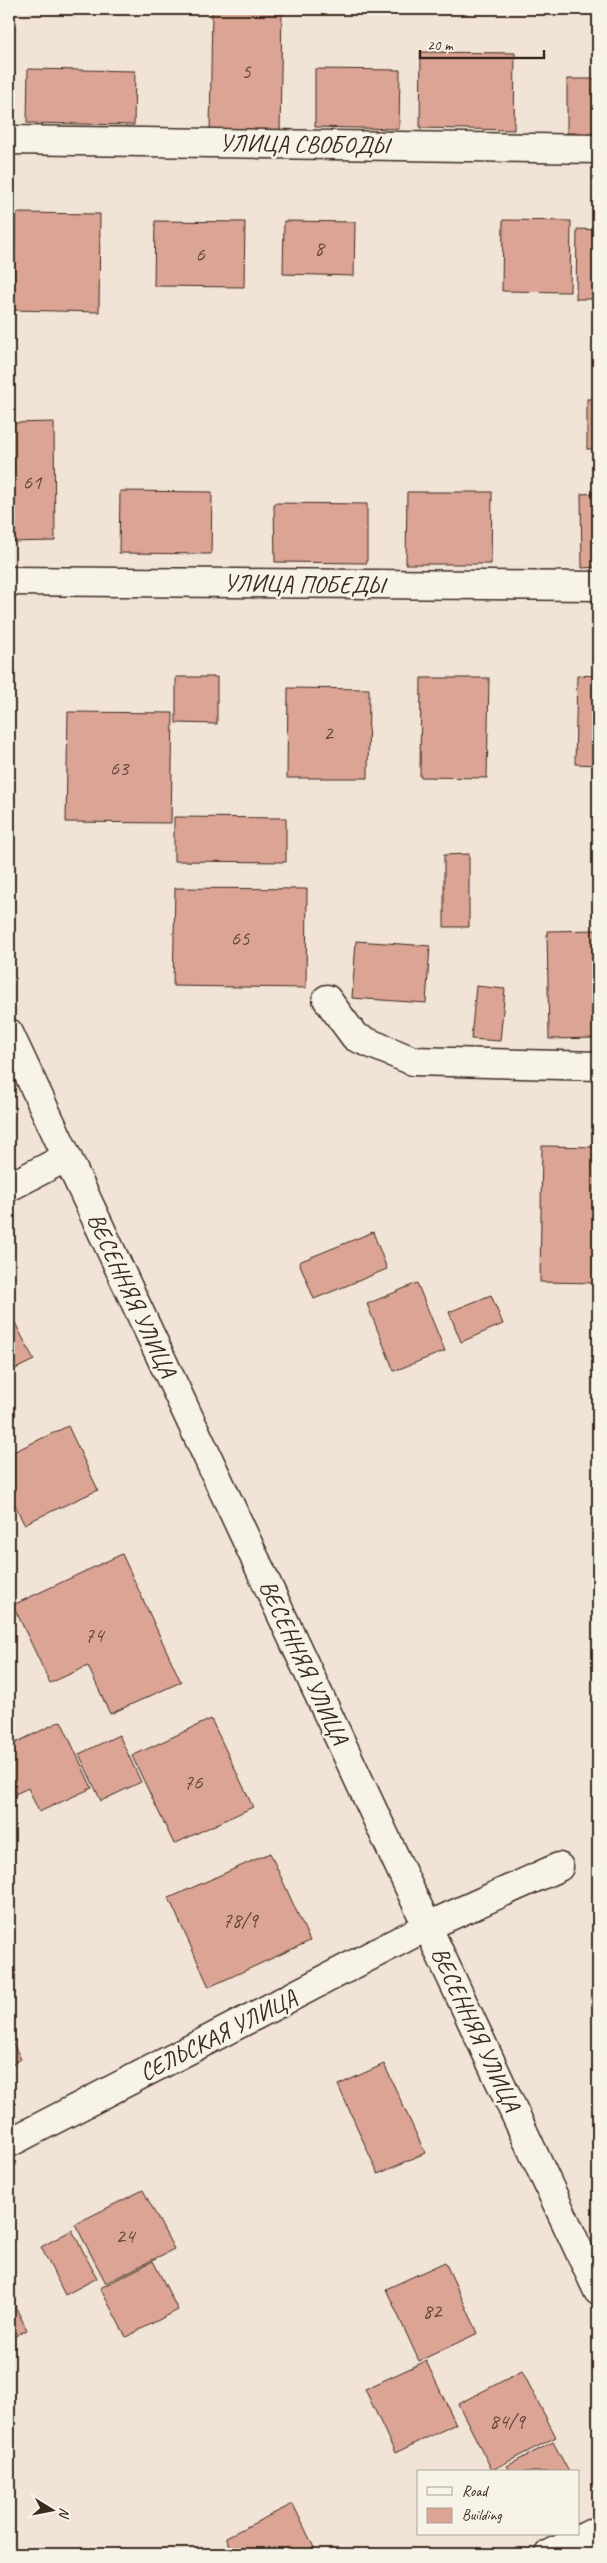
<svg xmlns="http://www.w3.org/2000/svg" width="607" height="2563" font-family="Caveat,sans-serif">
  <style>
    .building { fill: #dca494; stroke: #3b2a1e }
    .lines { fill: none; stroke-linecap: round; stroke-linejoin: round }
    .minor-casing { stroke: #3b2a1e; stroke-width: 31 }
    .minor { stroke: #f7f3e8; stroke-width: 28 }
    .labels { text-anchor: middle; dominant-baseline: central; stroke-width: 5; stroke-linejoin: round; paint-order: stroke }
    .number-label { font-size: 21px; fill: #63483c }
    .street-label { font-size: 24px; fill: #3b2a1e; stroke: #f7f3e8 }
  </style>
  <rect width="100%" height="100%" fill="#f2e3d7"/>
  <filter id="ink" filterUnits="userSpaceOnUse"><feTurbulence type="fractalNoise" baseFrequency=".02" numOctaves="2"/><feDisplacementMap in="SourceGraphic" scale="10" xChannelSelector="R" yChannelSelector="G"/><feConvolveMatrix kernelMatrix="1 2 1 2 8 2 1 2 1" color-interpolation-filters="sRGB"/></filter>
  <g filter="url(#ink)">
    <g class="building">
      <polygon points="212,9 282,9 280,134 210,133"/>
      <polygon points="421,52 515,53 514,130 420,128"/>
      <polygon points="28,69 135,71 134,125 27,123"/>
      <polygon points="315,69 400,70 399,129 315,127"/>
      <rect x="567" y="79" width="31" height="54"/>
      <polygon points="15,213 100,214 99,312 14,310"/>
      <polygon points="503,220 571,221 570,292 502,291"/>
      <polygon points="155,221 245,222 244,287 154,286"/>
      <polygon points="284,221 355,222 354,276 283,274"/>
      <polygon points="577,229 598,230 598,299 576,299"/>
      <rect x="587" y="399" width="11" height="50"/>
      <polygon points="54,422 55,541 9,542 9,423"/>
      <polygon points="120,491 212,492 211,554 119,553"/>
      <polygon points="407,492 492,492 491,564 406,564"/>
      <polygon points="598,493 598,567 582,568 581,494"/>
      <polygon points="274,503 367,504 367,563 275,562"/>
      <polygon points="577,675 598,676 598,765 575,764"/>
      <polygon points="176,677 217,677 217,724 176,723"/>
      <polygon points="421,678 489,678 487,778 420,777"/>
      <polygon points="288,688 369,689 368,778 287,778"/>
      <polygon points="68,712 173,713 171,823 66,822"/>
      <polygon points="174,817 286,818 286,862 174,861"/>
      <polygon points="469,854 469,927 444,927 444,855"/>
      <polygon points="175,888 307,889 306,988 173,986"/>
      <polygon points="598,930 598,1038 549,1039 547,931"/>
      <polygon points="356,941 430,946 426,1003 352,998"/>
      <polygon points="476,986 505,989 500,1041 471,1039"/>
      <polygon points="542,1146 598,1147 598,1283 540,1282"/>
      <polygon points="373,1232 387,1269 314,1299 299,1262"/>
      <polygon points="417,1283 445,1351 394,1371 367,1304"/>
      <polygon points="491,1295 503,1324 461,1342 449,1312"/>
      <polygon points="9,1311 34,1360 9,1372"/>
      <polygon points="68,1426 98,1490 24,1524 9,1492 9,1454"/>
      <polygon points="122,1554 181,1682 110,1714 88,1666 50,1683 13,1605"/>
      <polygon points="211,1719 253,1807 174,1844 132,1756"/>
      <polygon points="61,1721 92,1788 39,1812 28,1788 9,1797 9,1746"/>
      <polygon points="119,1735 141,1782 101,1801 79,1754"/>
      <polygon points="270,1853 310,1941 209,1987 169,1898"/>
      <polygon points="9,2036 21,2059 9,2066"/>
      <polygon points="384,2064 425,2153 378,2174 338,2085"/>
      <polygon points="143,2190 174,2249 106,2283 75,2224"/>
      <polygon points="72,2230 97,2278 65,2295 41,2247"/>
      <polygon points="153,2261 178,2310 126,2337 100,2288"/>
      <polygon points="445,2262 478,2333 419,2361 386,2289"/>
      <polygon points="9,2294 27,2330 9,2339"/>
      <polygon points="426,2361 456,2424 395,2453 365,2389"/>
      <polygon points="522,2371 556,2437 492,2470 458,2404"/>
      <polygon points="553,2442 569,2472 511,2472 507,2466"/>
      <polygon points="293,2504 317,2554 234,2554 226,2537"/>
    </g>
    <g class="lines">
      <g class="minor-casing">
        <g id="minor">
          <polyline points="9,140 598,149"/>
          <polyline points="9,581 598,586"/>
          <polyline points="327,999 355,1037 413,1061 598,1066"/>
          <polyline points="9,1033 598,2291"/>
          <polyline points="9,1187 67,1157"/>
          <polyline points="9,2143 428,1926 559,1867"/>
          <polyline points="550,2554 598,2530"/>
        </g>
      </g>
      <use href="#minor" class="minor"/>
    </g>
  </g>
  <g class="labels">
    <g class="number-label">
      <text x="246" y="71">5</text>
      <text x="319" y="248">8</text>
      <text x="200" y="254">6</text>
      <text x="32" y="482">61</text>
      <text x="328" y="733">2</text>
      <text x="119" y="768">63</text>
      <text x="240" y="938">65</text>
      <text x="94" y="1635">74</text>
      <text x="193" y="1782">76</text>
      <text x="240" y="1920">78/9</text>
      <text x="125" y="2236">24</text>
      <text x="432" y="2311">82</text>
      <text x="507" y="2421">84/9</text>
    </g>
    <g class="street-label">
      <text transform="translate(304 144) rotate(1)">УЛИЦА СВОБОДЫ</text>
      <text transform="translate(304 584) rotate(1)">УЛИЦА ПОБЕДЫ</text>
      <text transform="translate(132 1295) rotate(65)">ВЕСЕННЯЯ УЛИЦА</text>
      <text transform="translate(304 1662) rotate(65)">ВЕСЕННЯЯ УЛИЦА</text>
      <text transform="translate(476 2029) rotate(65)">ВЕСЕННЯЯ УЛИЦА</text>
      <text transform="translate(218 2035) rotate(-27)">СЕЛЬСКАЯ УЛИЦА</text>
    </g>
  </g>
  <rect width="607" height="2563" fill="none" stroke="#f7f3e8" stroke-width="30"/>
  <rect x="15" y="15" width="577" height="2533" fill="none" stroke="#3b2a1e" stroke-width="2" filter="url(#ink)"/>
  <rect x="417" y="2470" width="162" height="65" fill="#f7f3e8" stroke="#aca397"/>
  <rect x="427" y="2487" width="25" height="8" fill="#f7f3e8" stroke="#aca397"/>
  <text x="462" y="2496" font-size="15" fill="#3b2a1e">Road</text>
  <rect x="427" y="2508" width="25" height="15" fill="#dca494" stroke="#aca397"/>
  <text x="462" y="2520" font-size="15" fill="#3b2a1e">Building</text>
  <g transform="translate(52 2510) rotate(100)" stroke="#f7f3e8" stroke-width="4" paint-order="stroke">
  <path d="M0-4L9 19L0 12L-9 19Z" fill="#3b2a1e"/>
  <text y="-8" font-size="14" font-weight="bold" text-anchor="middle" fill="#3b2a1e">N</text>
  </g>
  <path d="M420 50v8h124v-8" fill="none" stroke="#3b2a1e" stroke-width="2.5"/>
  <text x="427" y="50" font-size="15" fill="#3b2a1e" stroke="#f7f3e8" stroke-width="4" paint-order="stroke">20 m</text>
</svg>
